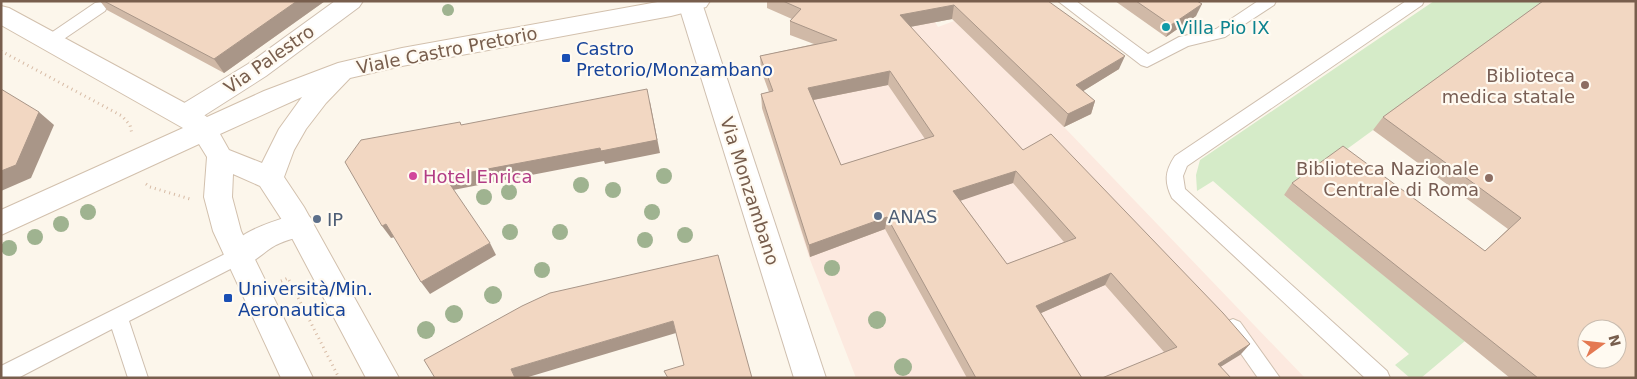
<svg xmlns="http://www.w3.org/2000/svg" width="1637" height="379" font-family="'DejaVu Sans',sans-serif">
  <style>
    .commercial { fill: #fce9df }
    .green { fill: #d5ebc8 }
    .lines { fill: none; stroke-linecap: round; stroke-linejoin: round }
    .lane-casing { stroke: #cfbfaf; stroke-width: 2 }
    .street-casing { stroke: #cfbfaf; stroke-width: 2 }
    .secondary-casing { stroke: #d2c0ad; stroke-width: 2 }
    .path { stroke: #d7bba5; stroke-width: 3; stroke-dasharray: 1 4; stroke-linecap: butt }
    .lane { fill: #fff; fill-rule: evenodd }
    .street { fill: #fff; fill-rule: evenodd }
    .secondary { fill: #fff; fill-rule: evenodd }
    .tree { fill: #9fb390 }
    .wall { fill: #d0b9a7; fill-rule: evenodd }
    .shaded-wall { fill: #a99688 }
    .building { fill: #f2d7c2; stroke: #a99688; fill-rule: evenodd }
    .culture-dot { fill: #0f9aa8; stroke: #fffaf1; stroke-width: 2 }
    .transit-dot { fill: #1a4fb4; stroke: #fffaf1; stroke-width: 2 }
    .education-dot { fill: #8d6e63; stroke: #fffaf1; stroke-width: 2 }
    .hotel-dot { fill: #d1479c; stroke: #fffaf1; stroke-width: 2 }
    .service-dot { fill: #5c6f8a; stroke: #fffaf1; stroke-width: 2 }
    .labels { text-anchor: middle; dominant-baseline: central; stroke-width: 4.5; stroke-linejoin: round; paint-order: stroke }
    .culture-label { font-size: 18px; fill: #0d838f; stroke: #fffaf1; text-anchor: start }
    .transit-label { font-size: 18px; fill: #164399; stroke: #fffaf1; text-anchor: start }
    .street-label { font-size: 18px; fill: #785e4d; stroke: #fffaf1 }
    .education-label { font-size: 18px; fill: #785e54; stroke: #fffaf1; text-anchor: end }
    .hotel-label { font-size: 18px; fill: #b23c85; stroke: #fffaf1; text-anchor: start }
    .service-label { font-size: 18px; fill: #4e5e75; stroke: #fffaf1; text-anchor: start }
  </style>
  <rect width="100%" height="100%" fill="#fcf6eb"/>
  <polygon class="commercial" points="954,21 1064,127 1305,378 856,378 809,257 762,108 774,104 761,70 771,56 935,22 938,27"/>
  <polygon class="green" points="1434,1 1550,1 1284,195 1465,341 1421,378 1410,378 1395,365 1409,354 1213,181 1197,191 1196,175 1200,160"/>
  <g class="lines">
    <g class="lane-casing">
      <g id="lane">
        <polygon points="1058,1 1076,1 1148,54 1179,37 1216,29 1258,1 1276,1 1274,5 1225,37 1188,46 1147,67 1141,65"/>
        <path d="M 1406,1 L 1424,1 L 1422,5 L 1187,166 L 1183,176 L 1185,189 L 1387,371 L 1390,378 L 1365,378 L 1172,198 C 1164,182 1165,171 1175,156 Z"/>
        <polygon points="100,2 105,3 107,7 105,11 55,45 50,46 45,45 42,41 45,37 95,3"/>
        <polygon points="237,248 244,250 246,256 244,262 129,321 148,378 128,378 112,329 18,378 1,378 1,366"/>
        <polygon points="1233,319 1240,322 1280,378 1258,378 1223,328 1226,322"/>
      </g>
    </g>
    <g class="street-casing">
      <g id="street">
        <polygon points="335,1 363,1 359,7 266,76 194,122 185,125 176,122 172,115 176,108 248,64"/>
        <polygon points="679,1 701,1 702,3 826,378 794,378 678,3"/>
        <path d="M 300,213 L 310,217 L 314,225 L 310,233 C 299,237 286,240 276,245 C 258,255 248,272 227,265 L 223,256 C 235,231 275,221 300,213 Z"/>
      </g>
    </g>
    <g class="secondary-casing">
      <path id="secondary" d="M 663,1 L 710,1 L 706,7 L 671,16 L 402,66 L 350,78 L 326,103 L 306,129 L 294,150 L 284,177 L 304,207 L 399,378 L 366,378 L 284,223 L 260,186 L 233,174 L 232,197 L 241,231 L 313,378 L 281,378 L 213,231 L 204,197 L 207,157 L 199,144 L 1,235 L 1,210 L 183,128 L 1,25 L 1,6 L 9,8 L 194,108 L 207,117 L 264,91 L 338,63 L 402,48 ZM 302,97 L 279,129 L 262,163 L 229,150 L 220,134 Z"/>
    </g>
    <g class="path">
      <polyline points="1,51 122,116 130,125 132,134"/>
      <polyline points="146,184 150,187 190,199"/>
      <polyline points="281,281 288,278 339,378"/>
    </g>
    <use href="#lane" class="lane"/>
    <use href="#street" class="street"/>
    <use href="#secondary" class="secondary"/>
  </g>
  <g class="tree">
    <circle cx="448" cy="10" r="6"/>
    <circle cx="664" cy="176" r="8"/>
    <circle cx="581" cy="185" r="8"/>
    <circle cx="613" cy="190" r="8"/>
    <circle cx="509" cy="192" r="8"/>
    <circle cx="484" cy="197" r="8"/>
    <circle cx="88" cy="212" r="8"/>
    <circle cx="652" cy="212" r="8"/>
    <circle cx="61" cy="224" r="8"/>
    <circle cx="510" cy="232" r="8"/>
    <circle cx="560" cy="232" r="8"/>
    <circle cx="685" cy="235" r="8"/>
    <circle cx="35" cy="237" r="8"/>
    <circle cx="645" cy="240" r="8"/>
    <circle cx="9" cy="248" r="8"/>
    <circle cx="832" cy="268" r="8"/>
    <circle cx="542" cy="270" r="8"/>
    <circle cx="493" cy="295" r="9"/>
    <circle cx="454" cy="314" r="9"/>
    <circle cx="877" cy="320" r="9"/>
    <circle cx="426" cy="330" r="9"/>
    <circle cx="903" cy="367" r="9"/>
  </g>
  <g class="wall">
    <polygon points="100,1 325,1 224,73 107,10"/>
    <path d="M 767,1 L 1048,1 L 1119,69 L 1083,91 L 1095,101 L 1091,114 L 1064,127 L 952,19 L 910,27 L 1023,150 L 1250,344 L 1240,355 L 1164,352 L 1105,285 L 1041,313 L 1082,378 L 967,378 L 885,229 L 810,257 L 762,108 L 761,94 L 769,92 L 761,70 L 760,56 L 814,44 L 790,35 L 790,21 L 792,19 L 767,8 ZM 888,85 L 925,139 L 841,165 L 813,100 ZM 1013,183 L 1064,242 L 1007,264 L 960,200 Z"/>
    <polygon points="1115,1 1202,1 1199,3 1196,16 1166,37"/>
    <polygon points="1543,1 1636,378 1510,378 1284,195 1292,183 1485,251 1508,229 1373,130 1383,117"/>
  </g>
  <g class="shaded-wall">
    <polygon points="297,1 325,1 224,73 214,59"/>
    <polygon points="1202,4 1196,16 1166,37 1171,25"/>
    <polygon points="954,5 952,19 899,29 900,15"/>
    <polygon points="1125,56 1119,69 1072,98 1076,85"/>
    <polygon points="890,71 888,85 808,101 808,88"/>
    <polygon points="1095,101 1091,114 1064,127 1068,114"/>
    <polygon points="650,102 660,153 605,164 604,161 453,190 445,177"/>
    <polygon points="39,112 54,125 31,178 1,191 1,171"/>
    <polygon points="1016,171 1013,183 951,204 953,191"/>
    <polygon points="887,217 885,229 810,257 809,245"/>
    <polygon points="386,224 395,237 391,238 382,226"/>
    <polygon points="490,243 496,255 430,294 421,282"/>
    <polygon points="1111,273 1105,285 1032,317 1036,306"/>
    <polygon points="673,321 676,333 525,378 515,378 511,369"/>
    <polygon points="1250,344 1240,355 1209,374 1218,364"/>
  </g>
  <g class="building">
    <polygon points="104,1 297,1 214,59"/>
    <path d="M 783,1 L 1048,1 L 1125,56 L 1076,85 L 1095,101 L 1068,114 L 954,5 L 900,15 L 1023,150 L 1051,134 L 1223,313 L 1250,344 L 1218,364 L 1231,378 L 1102,378 L 1177,347 L 1111,273 L 1036,306 L 1082,378 L 976,378 L 887,217 L 809,245 L 761,94 L 773,91 L 760,56 L 837,40 L 790,21 L 801,9 ZM 890,71 L 934,136 L 841,165 L 808,88 ZM 1016,171 L 1076,238 L 1007,264 L 953,191 Z"/>
    <polygon points="1136,1 1197,1 1202,4 1171,25"/>
    <path d="M 1543,1 L 1636,1 L 1636,378 L 1538,378 L 1292,183 L 1343,146 L 1485,251 L 1521,218 L 1383,117 ZM 1587,329 L 1617,329 L 1617,359 L 1587,359 Z"/>
    <polygon points="1,89 39,112 16,165 1,171"/>
    <polygon points="647,89 657,140 601,151 600,148 445,177 490,243 421,282 386,224 382,226 345,162 361,140 460,122 461,125"/>
    <polygon points="718,255 752,378 668,378 664,371 684,365 673,321 511,369 515,378 435,378 424,360 522,306 550,293"/>
  </g>
  <circle class="culture-dot" cx="1166" cy="27" r="5"/>
  <g class="transit-dot">
    <rect x="561" y="53" width="10" height="10" rx="2.5"/>
    <rect x="223" y="293" width="10" height="10" rx="2.5"/>
  </g>
  <g class="education-dot">
    <circle cx="1585" cy="85" r="5"/>
    <circle cx="1489" cy="178" r="5"/>
  </g>
  <circle class="hotel-dot" cx="413" cy="176" r="5"/>
  <g class="service-dot">
    <circle cx="878" cy="216" r="5"/>
    <circle cx="317" cy="219" r="5"/>
  </g>
  <g class="labels">
    <g class="culture-label">
      <text x="1176" y="27">Villa Pio IX</text>
    </g>
    <g class="transit-label">
      <text x="576" y="48">Castro<tspan x="576" dy="21">Pretorio/Monzambano</tspan></text>
      <text x="238" y="288">Università/Min.<tspan x="238" dy="21">Aeronautica</tspan></text>
    </g>
    <g class="street-label">
      <text transform="translate(447 50) rotate(-11)">Viale Castro Pretorio</text>
      <text transform="translate(269 59) rotate(-35)">Via Palestro</text>
      <text transform="translate(750 191) rotate(72)">Via Monzambano</text>
    </g>
    <g class="education-label">
      <text x="1575" y="75">Biblioteca<tspan x="1575" dy="21">medica statale</tspan></text>
      <text x="1479" y="168">Biblioteca Nazionale<tspan x="1479" dy="21">Centrale di Roma</tspan></text>
    </g>
    <g class="hotel-label">
      <text x="423" y="176">Hotel Enrica</text>
    </g>
    <g class="service-label">
      <text x="888" y="216">ANAS</text>
      <text x="327" y="219">IP</text>
    </g>
  </g>
  <rect width="1637" height="379" fill="none" stroke="#785e4d" stroke-width="5"/>
  <g transform="translate(1602 344) rotate(75)"><circle r="24" fill="#fffaf1" stroke="#c9bcaf"/>
  <path d="M0-4L9 19L0 12L-9 19Z" fill="#e47952"/>
  <text y="-8" font-size="14" font-weight="bold" text-anchor="middle" fill="#785e4d">N</text>
  </g>
</svg>
